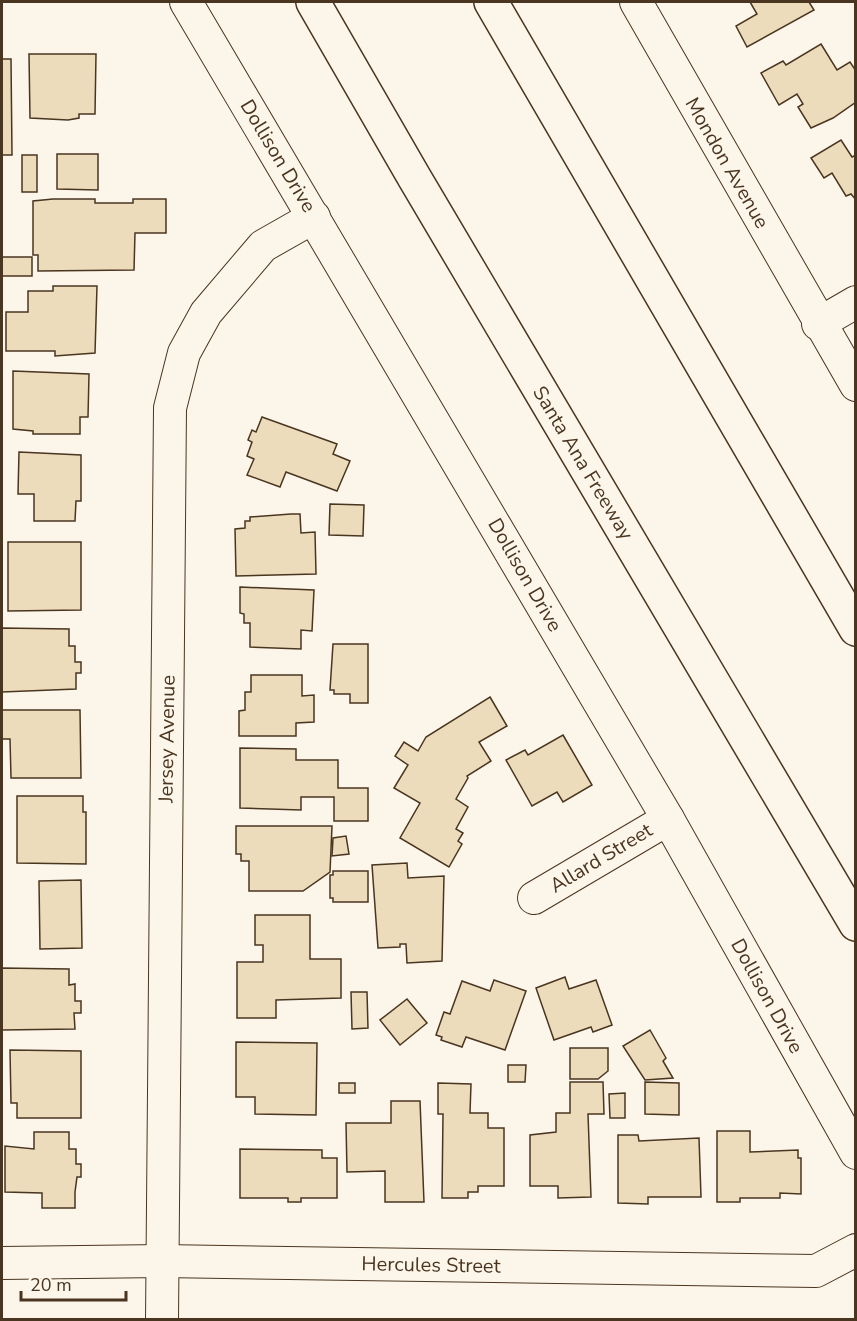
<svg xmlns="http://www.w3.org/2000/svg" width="857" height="1321" font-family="'Nunito Sans',sans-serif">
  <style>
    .building { fill: #ecdcbc; stroke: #4a3520; stroke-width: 1.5 }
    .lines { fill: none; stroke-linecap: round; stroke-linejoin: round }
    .street-casing { stroke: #4a3520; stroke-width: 34 }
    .highway-casing { stroke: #4a3520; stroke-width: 36 }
    .street { stroke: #fbf6e9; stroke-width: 32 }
    .highway { stroke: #fbf6e9; stroke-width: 33 }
    .labels { text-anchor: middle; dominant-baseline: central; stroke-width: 4.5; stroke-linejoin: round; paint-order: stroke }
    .street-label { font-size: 20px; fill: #4a3520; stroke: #fbf6e9 }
  </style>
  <rect width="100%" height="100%" fill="#fbf6e9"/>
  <g class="building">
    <polygon points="750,2 809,2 814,10 747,47 736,26 757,14"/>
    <polygon points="821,44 837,70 850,62 856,71 856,102 833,118 811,128 798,107 803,104 797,94 779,105 761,73 783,61 786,65"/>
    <polygon points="29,54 96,54 95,114 79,114 79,118 68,120 30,118"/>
    <polygon points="2,59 11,59 12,155 2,155"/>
    <polygon points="841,140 852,157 856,155 856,200 851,194 846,196 832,173 824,178 811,158"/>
    <polygon points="57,154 98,154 98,190 57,189"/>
    <rect x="22" y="155" width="15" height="37"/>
    <polygon points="53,199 95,199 95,203 133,203 133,199 166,199 166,233 135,233 134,270 38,271 38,255 33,255 33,201"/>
    <rect x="2" y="257" width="30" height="19"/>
    <polygon points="53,286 97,286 95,353 55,356 55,351 6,351 6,312 28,312 28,291 53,291"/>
    <polygon points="13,371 89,374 88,417 80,417 80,434 33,434 33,431 13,429"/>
    <polygon points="262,417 337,444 333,454 350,461 337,491 286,472 280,487 247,475 254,459 247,456 252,442 248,440 252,430 256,432"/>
    <polygon points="19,452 81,455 81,501 76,501 75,521 34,521 34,494 18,494"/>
    <polygon points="330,504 364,505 363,536 329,535"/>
    <polygon points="291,514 300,514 301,533 315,532 316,574 236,576 235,529 245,528 245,521 250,521 250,517"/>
    <polygon points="8,542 81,542 81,610 8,611"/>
    <polygon points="240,587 314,590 312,631 301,630 301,649 250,647 250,623 244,623 244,614 240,613"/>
    <polygon points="2,628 69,629 69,646 75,646 75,662 81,662 81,673 76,673 76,689 2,692"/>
    <polygon points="333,644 368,644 368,703 350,703 350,694 334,694 334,690 330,690"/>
    <polygon points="251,675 302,675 302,696 314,695 314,722 296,723 296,736 239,736 239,711 245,710 245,692 251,692"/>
    <polygon points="490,697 507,726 479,742 491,761 467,776 468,778 456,799 468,807 456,829 463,833 458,841 462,844 449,867 400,838 420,803 394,788 408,765 395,756 404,742 418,751 426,737"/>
    <polygon points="2,710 80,710 81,778 11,778 10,739 2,739"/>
    <polygon points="563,735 592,785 563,802 557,792 532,806 506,760 525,750 528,755"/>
    <polygon points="240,748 296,749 296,760 338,760 338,788 368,788 368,821 334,821 334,797 301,797 301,810 240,808"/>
    <polygon points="17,796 83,796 83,812 86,812 86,864 17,863"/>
    <polygon points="236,826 332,826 330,872 303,891 249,891 249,861 241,861 241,854 236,854"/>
    <polygon points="346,836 349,854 332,856 333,838"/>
    <polygon points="407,863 408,878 444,876 442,961 407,963 406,944 400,944 400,947 378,948 372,865"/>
    <polygon points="333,871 368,871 368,902 333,902 333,898 330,898 330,875 333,875"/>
    <polygon points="81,880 82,948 40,949 39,881"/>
    <polygon points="255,915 310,915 310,959 341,959 341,998 276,1000 276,1018 237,1018 237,962 263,962 263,945 255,945"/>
    <polygon points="2,968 69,969 69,985 75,984 75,1001 81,1001 81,1013 74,1013 75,1029 2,1030"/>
    <polygon points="565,977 569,989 596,980 612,1025 593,1032 591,1027 554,1040 536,988"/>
    <polygon points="494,980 526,991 505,1050 466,1037 462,1047 441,1040 442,1037 436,1035 444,1012 450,1014 462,981 490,991"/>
    <polygon points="351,992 367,992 368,1028 352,1029"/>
    <polygon points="407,999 427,1023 400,1045 380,1020"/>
    <polygon points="650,1030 666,1058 663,1061 673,1078 645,1080 623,1046"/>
    <polygon points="236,1042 317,1043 316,1115 255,1114 255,1097 236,1097"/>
    <polygon points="570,1048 608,1048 608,1071 598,1079 570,1079"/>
    <polygon points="10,1050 81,1051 81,1118 17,1118 17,1103 11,1103"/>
    <polygon points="508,1065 526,1065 525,1082 508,1082"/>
    <polygon points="570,1082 603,1082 604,1114 588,1114 591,1197 558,1198 558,1186 530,1186 530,1135 556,1132 556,1113 570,1113"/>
    <polygon points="645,1082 679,1083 679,1115 645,1114"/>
    <rect x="339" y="1083" width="16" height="10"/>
    <polygon points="438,1083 471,1084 470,1113 488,1113 488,1128 504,1128 504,1186 478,1186 478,1192 468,1192 468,1198 442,1198 443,1114 438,1114"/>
    <polygon points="625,1093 625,1118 610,1118 609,1094"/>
    <polygon points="391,1101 420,1101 424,1202 385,1202 385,1171 347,1172 346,1123 391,1123"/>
    <polygon points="717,1131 750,1131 750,1152 798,1150 798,1158 801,1158 801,1194 780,1193 780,1198 740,1198 740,1202 717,1202"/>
    <polygon points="34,1132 69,1132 69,1149 76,1149 76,1164 81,1164 81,1177 77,1177 75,1192 75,1208 42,1208 42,1193 5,1192 5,1146 34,1149"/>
    <polygon points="618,1135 638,1135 639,1141 699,1138 701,1197 648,1197 648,1204 618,1203"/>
    <polygon points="240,1149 322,1150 322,1158 337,1158 337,1198 301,1198 301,1202 288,1202 288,1198 240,1198"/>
  </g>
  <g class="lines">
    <g class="street-casing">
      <g id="street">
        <polyline points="186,2 668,819 856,1153"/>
        <polyline points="636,2 856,385"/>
        <polyline points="818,324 856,302"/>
        <polyline points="534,898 668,819"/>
        <polyline points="2,1263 162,1261 816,1271 856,1250"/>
        <polyline points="162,1320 170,408 184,353 206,313 263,246 314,217"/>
      </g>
    </g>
    <g class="highway-casing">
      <g id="highway">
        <polyline points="313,2 414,177 856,924"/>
        <polyline points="491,2 856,629"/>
      </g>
    </g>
    <use href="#street" class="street"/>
    <use href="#highway" class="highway"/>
  </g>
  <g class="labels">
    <g class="street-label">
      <text transform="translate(278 156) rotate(59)">Dollison Drive</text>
      <text transform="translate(727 163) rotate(60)">Mondon Avenue</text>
      <text transform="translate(583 463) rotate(59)">Santa Ana Freeway</text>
      <text transform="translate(525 575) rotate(60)">Dollison Drive</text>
      <text transform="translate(167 739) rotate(-89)">Jersey Avenue</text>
      <text transform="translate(601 858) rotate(-31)">Allard Street</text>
      <text transform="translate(767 996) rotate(61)">Dollison Drive</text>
      <text transform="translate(431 1265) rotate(1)">Hercules Street</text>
    </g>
  </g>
  <rect width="857" height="1321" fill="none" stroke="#4a3520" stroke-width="6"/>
  <path d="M21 1291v9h105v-9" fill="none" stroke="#4a3520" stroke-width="3"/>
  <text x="30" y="1291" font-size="18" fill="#4a3520" stroke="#fbf6e9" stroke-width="4.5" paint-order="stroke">20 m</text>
</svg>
